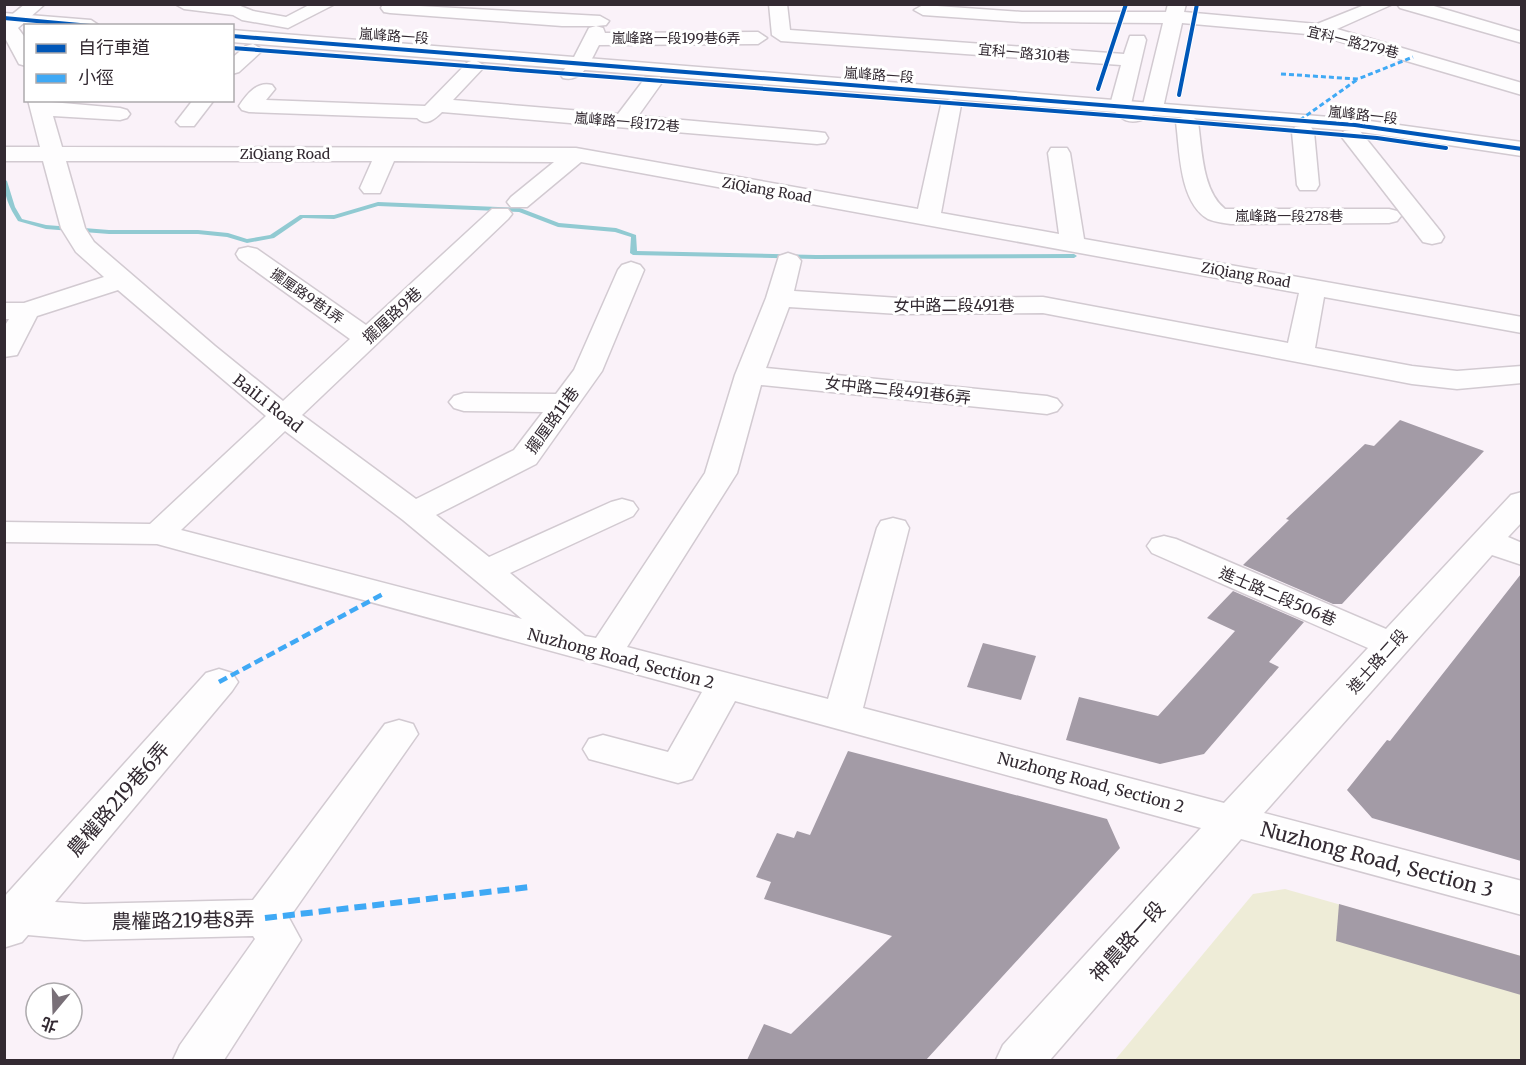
<svg xmlns="http://www.w3.org/2000/svg" width="1526" height="1065" font-family="Merriweather,'Noto Sans TC',serif">
  <style>
    .green { fill: #eeecd7 }
    .lines { fill: none; stroke-linecap: round; stroke-linejoin: round }
    .stream { fill: #91cad2; fill-rule: evenodd }
    .building { fill: #a39ba6 }
    .minor-casing { stroke: #d2cad1; stroke-width: 3 }
    .major-casing { stroke: #d2cad1; stroke-width: 3 }
    .minor { fill: #fefdfe; fill-rule: evenodd }
    .major { fill: #fefdfe; fill-rule: evenodd }
    .quiet-far2 { stroke: #3fa9f5; stroke-width: 3; stroke-dasharray: 5 3; stroke-linecap: butt }
    .quiet-far1 { stroke: #3fa9f5; stroke-width: 4.5; stroke-dasharray: 9 4.5; stroke-linecap: butt }
    .quiet { stroke: #3fa9f5; stroke-width: 6; stroke-dasharray: 12 6; stroke-linecap: butt }
    .cycleway-casing { stroke: #fff; stroke-width: 6 }
    .cycleway { stroke: #0057b8; stroke-width: 4 }
    .labels { text-anchor: middle; dominant-baseline: central; stroke-width: 6; stroke-linejoin: round; paint-order: stroke }
    .far-street-label { font-size: 14px; fill: #332a32; stroke: #fff }
    .street-label { font-size: 16px; fill: #332a32; stroke: #fff }
    .near-street-label { font-size: 20px; fill: #332a32; stroke: #fff }
  </style>
  <rect width="100%" height="100%" fill="#faf2f9"/>
  <polygon class="green" points="1285,889 1521,956 1521,1060 1115,1060 1253,894"/>
  <g class="lines">
    <path class="stream" d="M 4,179 L 7,181 L 15,207 L 22,219 L 46,225 L 109,230 L 198,230 L 228,233 L 247,239 L 270,235 L 300,215 L 334,215 L 378,202 L 520,208 L 559,223 L 616,228 L 636,235 L 637,251 L 816,255 L 1074,254 L 1077,256 L 1074,258 L 816,259 L 633,255 L 630,253 L 631,237 L 615,232 L 558,227 L 519,212 L 378,206 L 334,219 L 303,218 L 274,238 L 247,243 L 227,237 L 198,234 L 109,234 L 46,229 L 18,221 C 9,207 4,196 4,179 Z"/>
  </g>
  <g class="building">
    <polygon points="1400,420 1484,451 1342,604 1333,604 1243,565 1289,520 1286,519 1365,444 1374,446"/>
    <polygon points="1521,574 1521,861 1372,818 1347,790 1387,740 1390,741"/>
    <polygon points="1233,591 1304,622 1269,662 1279,667 1204,754 1160,764 1066,740 1079,697 1158,716 1235,631 1207,618"/>
    <polygon points="983,643 1036,656 1021,700 967,687"/>
    <polygon points="848,751 1107,819 1120,848 926,1060 747,1060 764,1024 791,1034 892,936 764,899 771,882 756,877 777,833 794,838 797,831 810,835"/>
    <polygon points="1339,904 1521,956 1521,995 1336,941"/>
  </g>
  <g class="lines">
    <g class="minor-casing">
      <g id="minor">
        <polygon points="25,4 45,4 18,28 26,39 26,66 19,64 4,36 4,21"/>
        <polygon points="175,4 238,5 253,11 286,17 311,4 335,4 288,28 242,20 233,15 184,9"/>
        <path d="M 383,4 L 600,16 L 609,21 L 606,25 L 596,26 L 603,28 L 605,33 L 758,32 L 767,38 L 758,44 L 599,45 C 591,60 583,83 563,78 L 560,74 L 572,61 L 589,28 L 596,26 L 562,26 L 390,13 L 384,12 L 381,8 Z"/>
        <path d="M 769,4 L 787,4 L 790,30 L 1124,54 L 1130,36 L 1144,36 L 1146,40 L 1131,104 L 1135,108 L 1143,105 L 1163,23 L 1022,22 L 923,15 L 914,10 L 923,5 L 1022,12 L 1166,12 L 1168,4 L 1186,4 L 1184,12 L 1317,24 L 1367,4 L 1393,4 L 1337,29 L 1522,83 L 1522,95 L 1318,35 L 1182,23 L 1163,108 C 1159,114 1153,115 1147,118 C 1129,126 1120,120 1110,105 L 1121,65 L 781,41 L 772,35 Z"/>
        <polygon points="1397,4 1427,4 1522,32 1522,43 1400,8"/>
        <polygon points="253,44 263,50 239,72 232,74 232,58 246,46"/>
        <path d="M 475,60 L 485,66 L 453,100 L 618,114 L 646,77 L 660,77 L 663,81 L 638,116 L 817,132 L 825,133 L 828,138 L 825,143 L 817,144 L 442,112 C 435,119 426,127 417,118 L 249,112 L 242,110 L 239,106 C 247,94 257,81 272,85 L 275,89 L 266,100 L 425,106 L 468,62 Z"/>
        <path d="M 951,99 L 958,101 L 961,105 L 941,213 L 1059,234 L 1048,153 L 1051,148 L 1067,148 L 1070,153 L 1084,239 L 1522,317 L 1522,333 L 1324,297 L 1315,348 L 1412,366 L 1457,371 L 1522,366 L 1522,383 L 1457,389 L 1412,384 L 1043,313 L 899,314 L 789,307 L 766,368 L 1047,396 L 1057,399 L 1062,405 L 1057,411 L 1047,414 L 761,385 L 737,473 L 627,647 L 828,699 L 877,528 L 881,521 L 893,518 L 905,521 L 909,528 L 863,708 L 1224,803 L 1368,648 L 1152,553 L 1147,546 L 1152,539 L 1164,536 L 1176,539 L 1386,629 L 1511,495 L 1522,492 L 1522,522 L 1508,537 L 1522,543 L 1522,565 L 1492,555 L 1264,813 L 1522,881 L 1522,915 L 1241,839 L 1050,1060 L 996,1060 L 1003,1045 L 1201,828 L 735,701 L 692,779 L 678,783 L 589,759 L 583,749 L 589,739 L 603,735 L 668,752 L 702,692 L 157,544 L 4,542 L 4,522 L 150,524 L 266,416 L 118,290 L 37,316 L 17,355 L 4,357 L 4,327 L 9,319 L 4,319 L 4,303 L 24,303 L 104,277 L 76,252 L 61,228 L 43,161 L 4,161 L 4,147 L 40,147 L 28,100 L 120,108 L 127,110 L 130,114 L 127,118 L 120,120 L 53,116 L 62,147 L 576,148 L 918,209 L 941,105 L 944,101 ZM 66,161 L 372,161 L 360,188 L 364,193 L 380,193 L 394,161 L 554,162 L 511,197 L 507,202 L 511,207 L 527,207 L 581,162 L 1299,293 L 1288,343 L 1043,297 L 899,298 L 794,291 L 801,261 L 797,256 L 788,253 L 779,256 L 766,298 L 735,375 L 705,473 L 596,638 L 585,636 L 510,573 L 633,516 L 638,509 L 633,502 L 622,499 L 611,502 L 489,557 L 436,515 L 536,464 L 602,371 L 644,270 L 640,265 L 631,262 L 622,265 L 618,270 L 574,370 L 556,394 L 464,393 L 454,396 L 449,402 L 454,408 L 464,411 L 543,412 L 514,450 L 416,499 L 302,415 L 508,219 L 512,214 L 508,209 L 492,209 L 366,325 L 257,249 L 248,247 L 239,249 L 236,254 L 239,259 L 350,339 L 283,401 L 215,346 L 94,242 L 85,228 ZM 285,431 L 403,520 L 522,619 L 181,530 Z"/>
        <polygon points="193,100 214,100 194,126 180,126 176,122"/>
        <path d="M 1187,116 L 1194,118 L 1198,122 C 1202,149 1202,191 1225,209 L 1389,209 L 1397,211 L 1401,216 L 1397,221 L 1389,223 L 1231,224 C 1224,223 1215,222 1208,219 C 1179,202 1180,151 1176,122 L 1180,118 Z"/>
        <polygon points="1303,126 1311,127 1314,132 1319,185 1316,190 1300,190 1297,185 1292,132 1295,127"/>
        <polygon points="1352,130 1360,131 1441,232 1444,237 1441,242 1432,244 1423,242 1341,136 1344,131"/>
        <polygon points="219,669 232,673 238,682 232,691 55,902 84,904 253,900 385,724 399,720 413,724 418,734 289,918 301,940 224,1060 173,1060 180,1045 255,939 253,936 84,940 28,935 22,942 6,947 4,897 206,673"/>
      </g>
    </g>
    <g class="major-casing">
      <g id="major">
        <polygon points="4,13 91,20 100,26 4,23"/>
        <polygon points="232,30 1355,119 1522,142 1522,156 1355,131 232,42"/>
      </g>
    </g>
    <use href="#minor" class="minor"/>
    <use href="#major" class="major"/>
    <g class="quiet-far2">
      <polyline points="1281,74 1358,79 1413,57"/>
      <polyline points="1300,120 1358,79"/>
    </g>
    <polyline class="quiet-far1" points="219,682 383,594"/>
    <polyline class="quiet" points="265,918 530,887"/>
    <g class="cycleway-casing">
      <g id="cycleway">
        <polyline points="4,18 91,26"/>
        <polyline points="232,36 1355,125 1522,149"/>
        <polyline points="232,48 1132,117 1377,138 1446,148"/>
        <polyline points="1098,89 1126,4"/>
        <polyline points="1179,95 1197,4"/>
      </g>
    </g>
    <use href="#cycleway" class="cycleway"/>
  </g>
  <g class="labels">
    <g class="far-street-label">
      <text transform="translate(394 36) rotate(4)">嵐峰路一段</text>
      <text x="676" y="38">嵐峰路一段199巷6弄</text>
      <text transform="translate(1353 42) rotate(14)">宜科一路279巷</text>
      <text transform="translate(1024 53) rotate(5)">宜科一路310巷</text>
      <text transform="translate(879 75) rotate(4)">嵐峰路一段</text>
      <text transform="translate(1363 115) rotate(6)">嵐峰路一段</text>
      <text transform="translate(627 122) rotate(5)">嵐峰路一段172巷</text>
      <text x="285" y="154">ZiQiang Road</text>
      <text transform="translate(767 190) rotate(10)">ZiQiang Road</text>
      <text x="1289" y="216">嵐峰路一段278巷</text>
      <text transform="translate(1246 275) rotate(10)">ZiQiang Road</text>
      <text transform="translate(307 296) rotate(35)">擺厘路9巷1弄</text>
    </g>
    <g class="street-label">
      <text x="954" y="305">女中路二段491巷</text>
      <text transform="translate(392 315) rotate(-43)">擺厘路9巷</text>
      <text transform="translate(898 390) rotate(6)">女中路二段491巷6弄</text>
      <text transform="translate(268 403) rotate(38)">BaiLi Road</text>
      <text transform="translate(552 420) rotate(-54)">擺厘路11巷</text>
      <text transform="translate(1278 596) rotate(23)">進士路二段506巷</text>
      <text transform="translate(621 658) rotate(15)">Nuzhong Road, Section 2</text>
      <text transform="translate(1377 661) rotate(-48)">進士路二段</text>
      <text transform="translate(1091 782) rotate(15)">Nuzhong Road, Section 2</text>
    </g>
    <g class="near-street-label">
      <text transform="translate(118 799) rotate(-49)">農權路219巷6弄</text>
      <text transform="translate(1377 859) rotate(15)">Nuzhong Road, Section 3</text>
      <text transform="translate(183 920) rotate(-1)">農權路219巷8弄</text>
      <text transform="translate(1127 941) rotate(-48)">神農路一段</text>
    </g>
  </g>
  <rect width="1526" height="1065" fill="none" stroke="#332a32" stroke-width="12"/>
  <rect x="24" y="24" width="210" height="78" fill="#ffffff" stroke="#adaaad" stroke-width="1.5"/>
  <rect x="36" y="44" width="30" height="9" fill="#0057b8" stroke="#adaaad" stroke-width="1.5"/>
  <text x="78" y="54" font-size="18" fill="#332a32">自行車道</text>
  <rect x="36" y="74" width="30" height="9" fill="#3fa9f5" stroke="#adaaad" stroke-width="1.5"/>
  <text x="78" y="84" font-size="18" fill="#332a32">小徑</text>
  <g transform="translate(54 1011) rotate(199)"><circle r="28" fill="#ffffff" stroke="#adaaad" stroke-width="1.5"/>
  <path d="M0-4.5L10 22L0 15L-10 22Z" fill="#797078"/>
  <text y="-9" font-size="16" font-weight="bold" text-anchor="middle" fill="#332a32">北</text>
  </g>
</svg>
